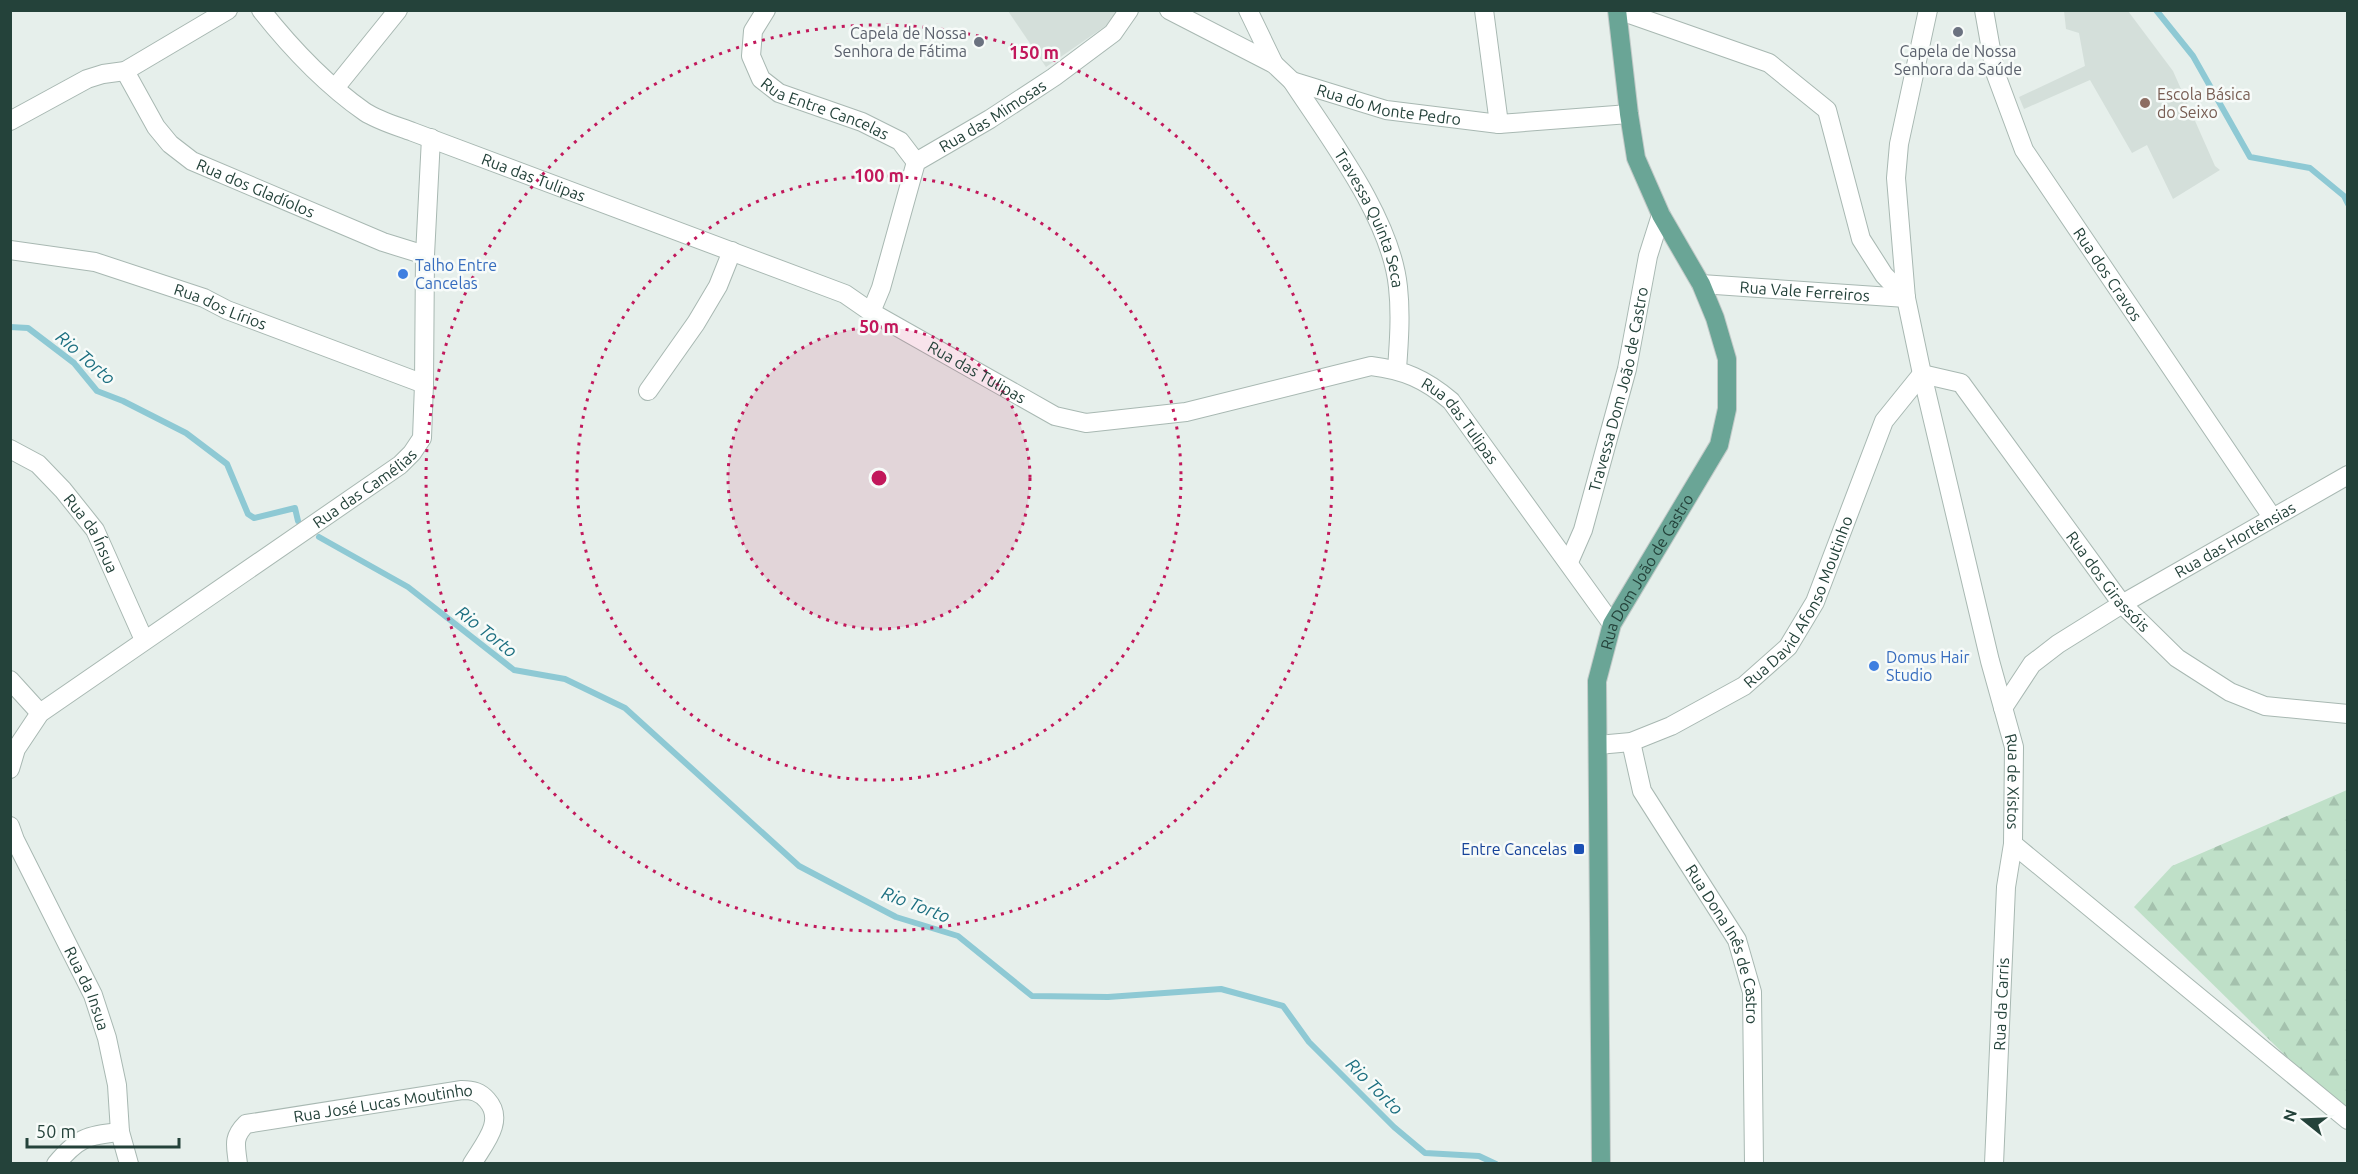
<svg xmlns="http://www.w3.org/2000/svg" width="2358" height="1174" font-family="Ubuntu,sans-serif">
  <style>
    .built { fill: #d4dfda }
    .forest { fill: url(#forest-firs) }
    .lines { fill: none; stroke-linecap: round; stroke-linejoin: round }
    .stream { stroke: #8ec9d4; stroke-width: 6 }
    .street-casing { stroke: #a8b8b2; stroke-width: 20 }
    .primary-casing { stroke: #c2cac8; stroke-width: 20 }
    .street { stroke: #fff; stroke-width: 18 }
    .primary { stroke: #6aa596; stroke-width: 18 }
    .ring { fill: none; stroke: #c2185b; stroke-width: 3; stroke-dasharray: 3 6 }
    .worship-dot { fill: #6b7280; stroke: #f7fbf9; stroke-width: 2 }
    .education-dot { fill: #8d6e63; stroke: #f7fbf9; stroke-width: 2 }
    .shop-dot { fill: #3f7fe0; stroke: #f7fbf9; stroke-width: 2 }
    .transit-dot { fill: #1a4fb4; stroke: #f7fbf9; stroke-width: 2 }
    .labels { text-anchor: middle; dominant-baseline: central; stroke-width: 5; stroke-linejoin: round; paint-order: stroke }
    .worship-label { font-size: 16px; fill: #5b616d; stroke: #f7fbf9; text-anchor: end }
    .education-label { font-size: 16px; fill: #785e54; stroke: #f7fbf9; text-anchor: start }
    .street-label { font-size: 16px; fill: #24423a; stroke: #f7fbf9 }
    .shop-label { font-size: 16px; fill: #366cbe; stroke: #f7fbf9; text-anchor: start }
    .transit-label { font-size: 16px; fill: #164399; stroke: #f7fbf9; text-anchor: end }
    .water-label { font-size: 18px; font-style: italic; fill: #1c6f80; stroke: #f7fbf9 }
    .centre { fill: #c2185b; stroke: #f7fbf9; stroke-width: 3 }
    .ring-label { font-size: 18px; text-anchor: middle; font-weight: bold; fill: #c2185b; stroke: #f7fbf9; stroke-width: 5; stroke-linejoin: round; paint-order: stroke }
  </style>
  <defs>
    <pattern id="forest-firs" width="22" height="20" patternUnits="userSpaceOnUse" patternTransform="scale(1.5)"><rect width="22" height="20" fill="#bfe0c8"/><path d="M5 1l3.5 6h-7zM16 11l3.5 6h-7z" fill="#a4c1ad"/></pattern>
  </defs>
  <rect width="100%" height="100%" fill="#e6efeb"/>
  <g class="built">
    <polygon points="1008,11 1117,11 1107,25 1046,67"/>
    <polygon points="2064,11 2128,11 2173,71 2215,166 2220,170 2173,199 2147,145 2132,153 2090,80 2024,109 2019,97 2085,66 2079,33 2066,29"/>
  </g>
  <polygon class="forest" points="2347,790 2347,1116 2134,907 2172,866"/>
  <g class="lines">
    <g class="stream">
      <polyline points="2156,10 2193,56 2250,157 2310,168 2344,196 2348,204"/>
      <polyline points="10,327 28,328 74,363 97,391 123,401 186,433 227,464 248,514 254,518 295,508 298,521"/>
      <polyline points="319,537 408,587 514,670 565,679 625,708 799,866 896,917 958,936 1032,996 1108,997 1221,989 1283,1006 1309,1042 1394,1127 1425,1153 1479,1156 1496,1164"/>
    </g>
    <g class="street-casing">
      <g id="street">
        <path id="s1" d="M 261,10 C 291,48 325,84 365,112 C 379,121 397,126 413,132 L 845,294 L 871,312 L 1055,416 L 1086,423 L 1186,412 L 1371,366 C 1404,370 1425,379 1451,401 L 1612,624"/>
        <path id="s2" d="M 766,10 L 753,31 L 751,56 L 761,79 L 779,93 L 862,122 L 900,141 L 916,162"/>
        <path id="s3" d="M 1169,10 L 1274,64 L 1292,81 L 1386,110 L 1499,124 L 1629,114"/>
        <polyline points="1248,10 1274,64"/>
        <polyline points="1484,10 1499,124"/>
        <polyline points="1618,10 1769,63 1827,110 1861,239 1884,275 1906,298"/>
        <path id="s4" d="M 1928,10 L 1899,144 L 1896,178 L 1906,298 L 1922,374 L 1990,661 L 2014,747 L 2013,844 L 2348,1120"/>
        <path id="s5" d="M 1984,10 L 1995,72 L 2024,150 L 2272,517"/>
        <path id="s6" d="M 125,71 L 156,127 L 170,144 L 192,161 L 383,242 L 425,255"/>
        <path id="s7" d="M 1292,81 C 1330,139 1391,218 1398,287 C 1401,314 1399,342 1397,369"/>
        <polyline points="335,88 398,10"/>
        <polyline points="10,121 87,79 103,74 125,71 228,10"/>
        <path id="s8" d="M 10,250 L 95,262 L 204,298 L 227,310 L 424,384"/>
        <path id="s9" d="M 1701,284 L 1906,298"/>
        <path id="s10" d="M 871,312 L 881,288 L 916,162 L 990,119 L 1054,77 L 1113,33 L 1129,10"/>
        <polyline points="648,391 696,323 718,286 732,251"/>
        <path id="s11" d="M 10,449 L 38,464 L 63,490 L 95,530 L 144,640"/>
        <path id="s12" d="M 1569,562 L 1583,530 L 1627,369 L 1648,256 L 1661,215"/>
        <polyline points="10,680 40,713"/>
        <path id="s13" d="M 2003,708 L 2032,664 L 2058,644 L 2122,604 L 2348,475"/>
        <path id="s14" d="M 1631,742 L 1642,791 L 1737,940 L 1752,992 L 1754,1164"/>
        <path id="s15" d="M 1598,745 L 1631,742 L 1671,726 L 1744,686 L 1788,647 L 1815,602 L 1884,421 L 1922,374 L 1961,383 L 2122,604 L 2177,658 L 2230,692 L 2265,706 L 2348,714"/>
        <path id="s16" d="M 10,769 L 16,749 L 40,713 L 400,465 L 412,453 L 422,438 L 424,384 L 425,255 L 431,138"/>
        <path id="s17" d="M 10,826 L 15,840 L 93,995 L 107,1038 L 117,1085 L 120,1132 L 129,1164"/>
        <path d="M 56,1164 C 78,1138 87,1135 120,1132"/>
        <path id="s18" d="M 238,1164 C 236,1146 232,1138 246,1124 L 462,1090 C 473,1090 480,1092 487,1100 C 506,1121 483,1145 472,1164"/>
        <path id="s19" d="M 1994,1164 L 2006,887 L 2013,844"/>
      </g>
    </g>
    <g class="primary-casing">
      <g id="primary">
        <path id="s20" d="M 1601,1164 L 1597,681 L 1612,624 L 1719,445 L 1727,409 L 1727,359 L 1715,318 L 1701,284 L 1661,215 L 1636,158 L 1629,114 L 1617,10"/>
      </g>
    </g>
    <use href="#street" class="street"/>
    <use href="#primary" class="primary"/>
  </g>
  <circle cx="879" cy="478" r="151" fill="#c2185b" fill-opacity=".12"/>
  <g class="ring">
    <circle cx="879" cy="478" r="151"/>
    <circle cx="879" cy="478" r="302"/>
    <circle cx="879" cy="478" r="453"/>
  </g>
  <g class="worship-dot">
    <circle cx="1958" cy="32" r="6"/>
    <circle cx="979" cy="42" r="6"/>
  </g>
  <circle class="education-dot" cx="2145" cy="103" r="6"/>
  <g class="shop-dot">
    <circle cx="403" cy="274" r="6"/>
    <circle cx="1874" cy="666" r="6"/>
  </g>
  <rect class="transit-dot" x="1573" y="843" width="12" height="12" rx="3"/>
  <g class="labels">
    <g class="worship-label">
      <text x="967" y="33">Capela de Nossa<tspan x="967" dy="18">Senhora de Fátima</tspan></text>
      <text x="1958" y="51" text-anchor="middle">Capela de Nossa<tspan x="1958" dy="18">Senhora da Saúde</tspan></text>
    </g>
    <g class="education-label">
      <text x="2157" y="94">Escola Básica<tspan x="2157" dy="18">do Seixo</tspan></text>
    </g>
    <g class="street-label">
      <text stroke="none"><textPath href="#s3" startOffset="243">Rua do Monte Pedro</textPath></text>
      <text stroke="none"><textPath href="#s2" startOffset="146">Rua Entre Cancelas</textPath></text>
      <text stroke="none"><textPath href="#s10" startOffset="246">Rua das Mimosas</textPath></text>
      <text stroke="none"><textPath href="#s1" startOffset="327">Rua das Tulipas</textPath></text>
      <text stroke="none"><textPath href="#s6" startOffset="183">Rua dos Gladíolos</textPath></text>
      <text stroke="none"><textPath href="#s7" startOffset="159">Travessa Quinta Seca</textPath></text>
      <text stroke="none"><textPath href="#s5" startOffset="296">Rua dos Cravos</textPath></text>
      <text stroke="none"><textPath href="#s9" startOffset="104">Rua Vale Ferreiros</textPath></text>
      <text stroke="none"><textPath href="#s8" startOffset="219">Rua dos Lírios</textPath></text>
      <text stroke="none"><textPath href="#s1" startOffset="813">Rua das Tulipas</textPath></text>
      <text stroke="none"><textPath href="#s12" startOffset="180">Travessa Dom João de Castro</textPath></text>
      <text stroke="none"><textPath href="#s1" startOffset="1335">Rua das Tulipas</textPath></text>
      <text stroke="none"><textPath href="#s16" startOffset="459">Rua das Camélias</textPath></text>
      <text stroke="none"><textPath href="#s11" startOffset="120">Rua da Ínsua</textPath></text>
      <text stroke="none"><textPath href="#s13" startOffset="291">Rua das Hortênsias</textPath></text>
      <text stroke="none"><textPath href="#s20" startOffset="604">Rua Dom João de Castro</textPath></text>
      <text stroke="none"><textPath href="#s15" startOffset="812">Rua dos Girassóis</textPath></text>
      <text stroke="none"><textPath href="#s15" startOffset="262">Rua David Afonso Moutinho</textPath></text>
      <text stroke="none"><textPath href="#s4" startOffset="788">Rua de Xistos</textPath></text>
      <text stroke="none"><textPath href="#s14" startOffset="226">Rua Dona Inês de Castro</textPath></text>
      <text stroke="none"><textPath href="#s17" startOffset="180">Rua da Insua</textPath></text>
      <text stroke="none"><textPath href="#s19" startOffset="160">Rua da Carris</textPath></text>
      <text stroke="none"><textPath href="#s18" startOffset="182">Rua José Lucas Moutinho</textPath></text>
    </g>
    <g class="shop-label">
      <text x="415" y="265">Talho Entre<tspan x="415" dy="18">Cancelas</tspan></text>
      <text x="1886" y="657">Domus Hair<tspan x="1886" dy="18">Studio</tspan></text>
    </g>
    <g class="transit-label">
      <text x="1567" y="849">Entre Cancelas</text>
    </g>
    <g class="water-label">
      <text transform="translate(86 357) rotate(41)">Rio Torto</text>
      <text transform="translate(487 631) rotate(38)">Rio Torto</text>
      <text transform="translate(916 904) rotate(21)">Rio Torto</text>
      <text transform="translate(1375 1086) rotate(45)">Rio Torto</text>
    </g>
  </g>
  <circle cx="879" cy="478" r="9" class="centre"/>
  <g class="ring-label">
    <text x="1034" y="59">150 m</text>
    <text x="879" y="182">100 m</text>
    <text x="879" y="333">50 m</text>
  </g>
  <rect width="2358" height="1174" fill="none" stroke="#24423a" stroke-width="24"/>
  <g transform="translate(2304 1120) rotate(288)" stroke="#f7fbf9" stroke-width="4.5" paint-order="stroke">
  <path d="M0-4.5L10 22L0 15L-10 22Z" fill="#24423a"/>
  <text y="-9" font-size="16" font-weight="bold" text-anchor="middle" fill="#24423a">N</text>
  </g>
  <path d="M27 1138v9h152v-9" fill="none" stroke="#24423a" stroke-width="3"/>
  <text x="36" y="1138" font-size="18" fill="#24423a" stroke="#f7fbf9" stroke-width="4.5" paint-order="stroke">50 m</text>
</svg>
